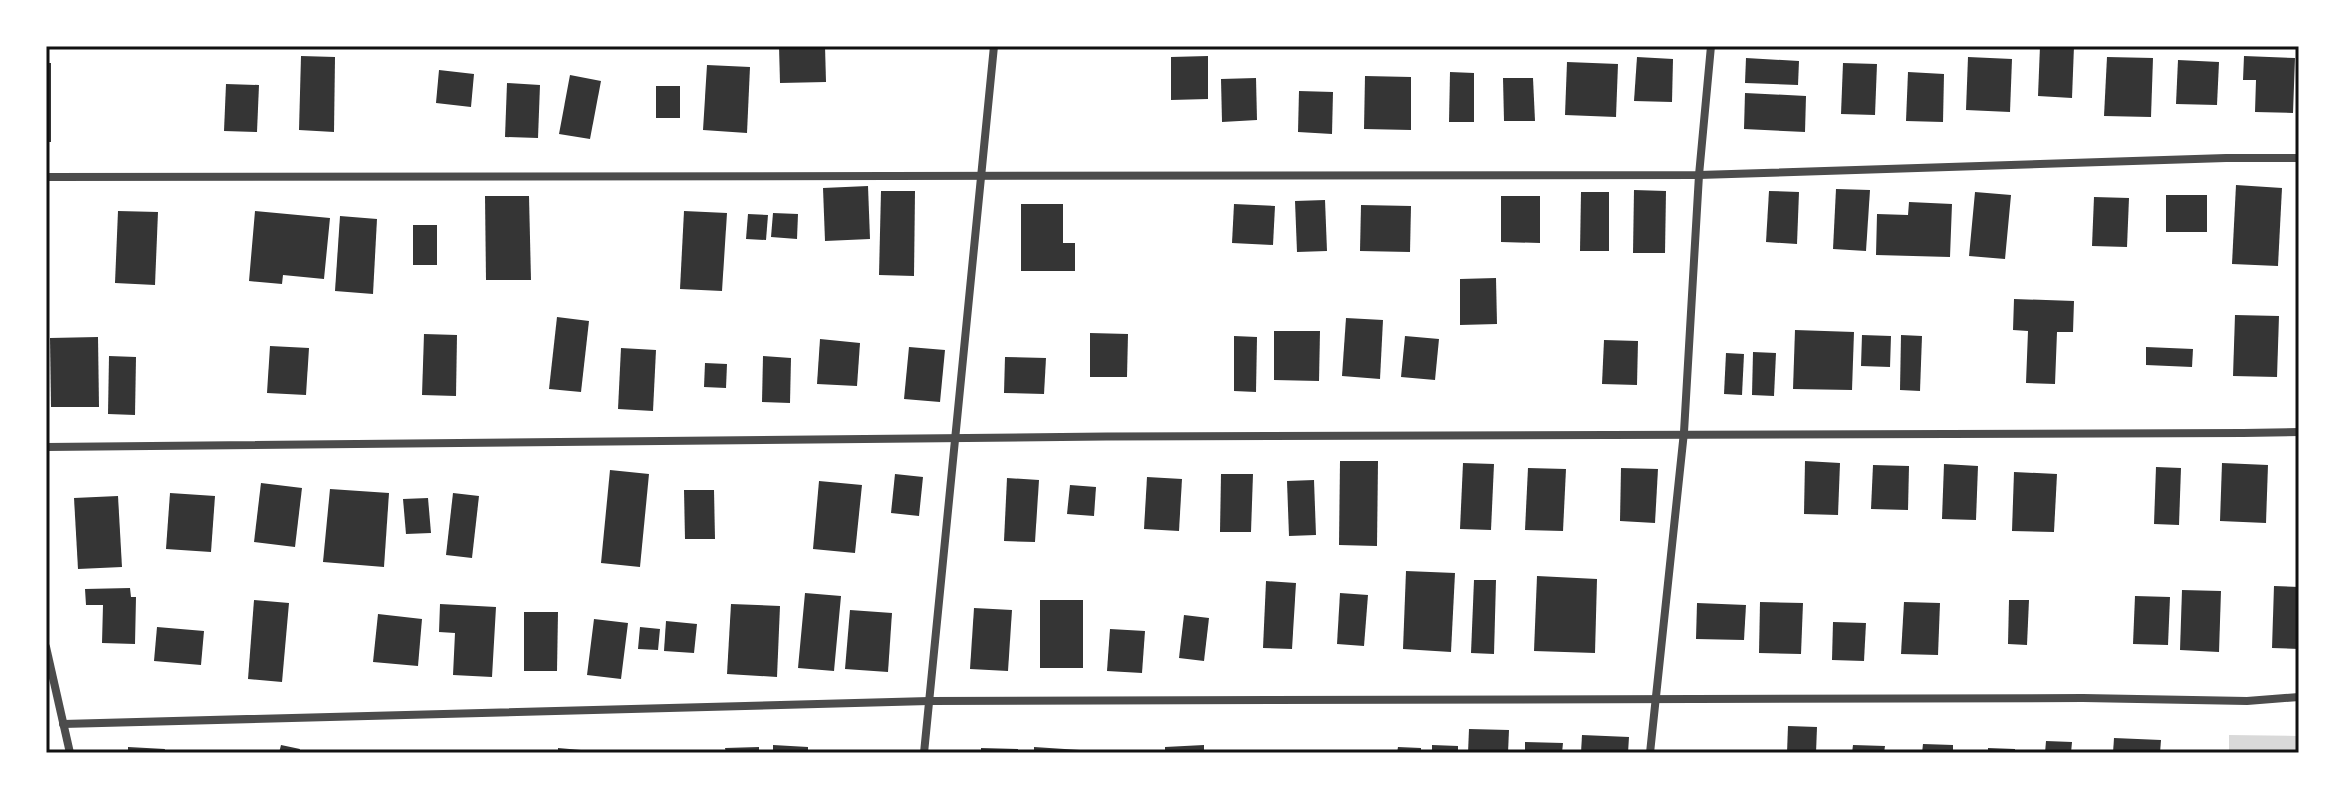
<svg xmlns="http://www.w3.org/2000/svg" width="2345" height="799" font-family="'Open Sans',sans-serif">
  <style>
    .water { fill: #d9d9d9 }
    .building { fill: #353535 }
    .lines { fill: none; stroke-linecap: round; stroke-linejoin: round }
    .minor { stroke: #4c4c4c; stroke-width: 8 }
    .neatline { fill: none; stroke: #111; stroke-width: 3 }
  </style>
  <rect width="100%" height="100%" fill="#fff"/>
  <polygon class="water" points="2229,735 2299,736 2299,753 2229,753"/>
  <g class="building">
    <polygon points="779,46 825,46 826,82 780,83"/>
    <polygon points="2040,46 2074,46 2072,98 2038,96"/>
    <polygon points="301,56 335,57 334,132 299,130"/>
    <polygon points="1208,56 1208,99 1171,100 1171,57"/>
    <polygon points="2244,56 2295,58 2293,113 2255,112 2256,80 2243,80"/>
    <polygon points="1637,57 1673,59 1672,102 1634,101"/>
    <polygon points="1968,57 2012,59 2010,112 1966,110"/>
    <polygon points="2107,57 2153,58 2151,117 2104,116"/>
    <polygon points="1746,58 1799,61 1798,85 1745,83"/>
    <polygon points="2178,60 2219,62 2217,105 2176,104"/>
    <polygon points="1567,62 1618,64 1616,117 1565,115"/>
    <rect x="46" y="63" width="5" height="79"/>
    <polygon points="1843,63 1877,64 1875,115 1841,114"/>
    <polygon points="707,65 750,67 747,133 703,130"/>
    <polygon points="439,70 474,74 471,107 436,103"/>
    <polygon points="1450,72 1474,73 1474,122 1449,122"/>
    <polygon points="1908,72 1944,74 1943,122 1906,121"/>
    <polygon points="570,75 601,81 590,139 559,134"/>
    <polygon points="1365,76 1411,77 1411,130 1364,129"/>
    <polygon points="1256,78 1257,120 1222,122 1221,79"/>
    <polygon points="1503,78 1533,78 1535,121 1504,121"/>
    <polygon points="507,83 540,85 538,138 505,137"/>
    <polygon points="226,84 259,85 257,132 224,131"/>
    <rect x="656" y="86" width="24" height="32"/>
    <polygon points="1299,91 1333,92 1332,134 1298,132"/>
    <polygon points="1745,93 1806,96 1805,132 1744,129"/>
    <polygon points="2236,185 2282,188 2278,266 2232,264"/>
    <polygon points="868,186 870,239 825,241 823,188"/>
    <polygon points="1836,189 1870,190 1866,251 1833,249"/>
    <polygon points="1634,190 1666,191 1665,253 1633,253"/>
    <polygon points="881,191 915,191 914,276 879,275"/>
    <polygon points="1769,191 1799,192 1797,244 1766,242"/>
    <polygon points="1581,192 1609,192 1609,251 1580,251"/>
    <polygon points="1975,192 2011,195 2005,259 1969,256"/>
    <rect x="2166" y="195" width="41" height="37"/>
    <polygon points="485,196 529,196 531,280 486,280"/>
    <polygon points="1501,196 1540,196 1540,243 1501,242"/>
    <polygon points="2094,197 2129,198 2127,247 2092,246"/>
    <polygon points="1325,200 1327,251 1297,252 1295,201"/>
    <polygon points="1909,202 1952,204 1950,257 1876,255 1877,214 1908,215"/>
    <polygon points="1021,204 1063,204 1063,243 1075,243 1075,271 1021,271"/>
    <polygon points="1234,204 1275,206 1273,245 1232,243"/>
    <polygon points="1361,205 1411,206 1410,252 1360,251"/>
    <polygon points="118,211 158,212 155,285 115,283"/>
    <polygon points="255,211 330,218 324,279 283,275 282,284 249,281"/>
    <polygon points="684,211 727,213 722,291 680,289"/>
    <polygon points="773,213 798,214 797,239 771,237"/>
    <polygon points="748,214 768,215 766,240 746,239"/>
    <polygon points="340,216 377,219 373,294 335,291"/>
    <rect x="413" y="225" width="24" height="40"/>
    <polygon points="1496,278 1497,324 1460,325 1460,279"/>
    <polygon points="2014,299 2074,301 2073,332 2057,332 2055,384 2026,383 2028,331 2013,330"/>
    <polygon points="2235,315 2279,316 2277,377 2233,376"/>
    <polygon points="557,317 589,321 581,392 549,389"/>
    <polygon points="1346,318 1383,320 1380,379 1342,376"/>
    <polygon points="1795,330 1854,332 1852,390 1793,389"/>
    <polygon points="1274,331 1320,331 1319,381 1274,380"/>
    <polygon points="1090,333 1128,334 1127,377 1090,377"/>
    <polygon points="424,334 457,335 456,396 422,395"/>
    <polygon points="1862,335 1891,336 1890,367 1861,366"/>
    <polygon points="1901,335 1922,336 1920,391 1900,390"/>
    <polygon points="1234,336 1257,337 1256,392 1234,391"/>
    <polygon points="1405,336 1439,339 1435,380 1401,377"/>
    <polygon points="98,337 99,407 51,407 50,338"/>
    <polygon points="820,339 860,343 857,386 817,384"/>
    <polygon points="1604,340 1638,341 1637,385 1602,384"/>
    <polygon points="270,346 309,348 306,395 267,393"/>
    <polygon points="909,347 945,350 940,402 904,399"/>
    <polygon points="2146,347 2193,349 2192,367 2146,365"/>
    <polygon points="621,348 656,350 653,411 618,409"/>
    <polygon points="1753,352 1776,353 1774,396 1752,395"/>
    <polygon points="1726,353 1744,354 1742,395 1724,394"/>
    <polygon points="109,356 136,357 135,415 108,414"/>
    <polygon points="763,356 791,358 790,403 762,402"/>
    <polygon points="1005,357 1046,358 1044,394 1004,393"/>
    <polygon points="705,363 727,364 726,388 704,387"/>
    <polygon points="1340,461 1378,461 1377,546 1339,545"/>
    <polygon points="1805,461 1840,463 1838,515 1804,514"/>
    <polygon points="1463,463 1494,464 1491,530 1460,529"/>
    <polygon points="2222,463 2268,465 2266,523 2220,521"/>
    <polygon points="1944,464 1978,466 1976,520 1942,519"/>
    <polygon points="1873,465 1909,466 1908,510 1871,509"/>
    <polygon points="2156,467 2181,468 2179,525 2154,524"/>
    <polygon points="1528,468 1566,469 1563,531 1525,530"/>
    <polygon points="1621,468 1658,469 1655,523 1620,521"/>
    <polygon points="610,470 649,474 640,567 601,563"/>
    <polygon points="2014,472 2057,474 2054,532 2012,531"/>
    <polygon points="895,474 923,477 919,516 891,513"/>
    <polygon points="1221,474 1253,474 1251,532 1220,532"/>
    <polygon points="1147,477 1182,479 1179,531 1144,529"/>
    <polygon points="1007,478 1039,480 1035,542 1004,541"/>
    <polygon points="1314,480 1316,535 1289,536 1287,481"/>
    <polygon points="819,481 862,485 855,553 813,549"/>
    <polygon points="261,483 302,488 295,547 254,542"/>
    <polygon points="1070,485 1096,487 1094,516 1067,514"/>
    <polygon points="330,489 389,493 384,567 323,562"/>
    <polygon points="684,490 714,490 715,539 685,539"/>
    <polygon points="170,493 215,496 211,552 166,549"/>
    <polygon points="453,493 479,496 472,558 446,555"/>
    <polygon points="118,496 122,567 78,569 74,498"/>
    <polygon points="428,498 431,533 406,534 403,499"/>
    <polygon points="1406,571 1455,573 1451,652 1403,649"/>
    <polygon points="1537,576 1597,579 1595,653 1534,651"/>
    <polygon points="1474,580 1496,580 1494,654 1471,653"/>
    <polygon points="1266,581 1296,583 1292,649 1263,648"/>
    <polygon points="2274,586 2299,587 2299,649 2272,648"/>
    <polygon points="130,588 131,597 136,597 135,644 102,643 103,605 86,605 85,589"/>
    <polygon points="2182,590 2221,591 2219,652 2180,650"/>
    <polygon points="805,593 841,596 834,671 798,668"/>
    <polygon points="1340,593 1368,595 1364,646 1337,644"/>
    <polygon points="2135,596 2170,597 2168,645 2133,644"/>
    <polygon points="254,600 289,603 282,682 248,679"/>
    <rect x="1040" y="600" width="43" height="68"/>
    <polygon points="2009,600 2029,600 2027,645 2008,644"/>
    <polygon points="1760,602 1803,603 1801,654 1759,653"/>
    <polygon points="1904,602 1940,603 1938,655 1901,654"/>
    <polygon points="1697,603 1746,605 1744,640 1696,639"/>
    <polygon points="440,604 496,607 492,677 453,675 455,633 439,632"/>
    <polygon points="731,604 780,606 777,677 727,674"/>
    <polygon points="974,608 1012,610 1008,671 970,669"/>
    <polygon points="850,610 892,613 888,672 845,669"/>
    <polygon points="524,612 558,612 557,671 524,671"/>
    <polygon points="378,614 422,619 418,666 373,662"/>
    <polygon points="1184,615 1209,618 1204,661 1179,658"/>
    <polygon points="594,619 628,623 621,679 587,675"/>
    <polygon points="666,621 697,624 694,653 664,651"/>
    <polygon points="1833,622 1866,623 1864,661 1832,660"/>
    <polygon points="157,627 204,631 201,665 154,661"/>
    <polygon points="640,627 660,629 658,650 638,649"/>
    <polygon points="1110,629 1145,631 1142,673 1107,671"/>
    <polygon points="1788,726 1817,727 1816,753 1787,753"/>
    <polygon points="1469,729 1509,730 1508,753 1468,753"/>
    <polygon points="1582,735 1629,737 1628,753 1581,753"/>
    <polygon points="2114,738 2161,740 2160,753 2113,753"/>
    <polygon points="2046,741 2072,742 2071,753 2045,753"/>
    <polygon points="1525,742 1563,743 1562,753 1525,753"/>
    <polygon points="1923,744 1953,745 1953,753 1922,753"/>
    <polygon points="281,745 300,749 299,753 279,753"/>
    <polygon points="773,745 808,747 808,753 773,753"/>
    <polygon points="1204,745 1204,753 1165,753 1165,747"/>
    <polygon points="1432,745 1458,746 1458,753 1432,753"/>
    <polygon points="1853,745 1885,746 1884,753 1852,753"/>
    <polygon points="128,747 165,749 164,753 128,753"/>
    <polygon points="759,747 759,753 726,753 725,748"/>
    <polygon points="1034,747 1080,750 1080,753 1034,753"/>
    <polygon points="1398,747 1421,748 1421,753 1397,753"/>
    <polygon points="558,748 581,750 581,753 558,753"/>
    <polygon points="981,748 1018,749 1018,753 981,753"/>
    <polygon points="1988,748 2015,749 2015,753 1988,753"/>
  </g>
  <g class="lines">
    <g class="minor">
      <polyline points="46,177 1699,175 2226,158 2299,158"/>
      <path d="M 46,447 C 778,438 1511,432 2243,433 L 2299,432"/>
      <polyline points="46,647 70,753"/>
      <polyline points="63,724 929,701 2083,698 2247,701 2299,697"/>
      <polyline points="924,753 994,46"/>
      <polyline points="1650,753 1684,432 1699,175 1711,46"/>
    </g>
  </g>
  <rect width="2345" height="799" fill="none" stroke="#ffffff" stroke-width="96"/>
  <rect x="48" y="48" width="2249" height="703" class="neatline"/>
</svg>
